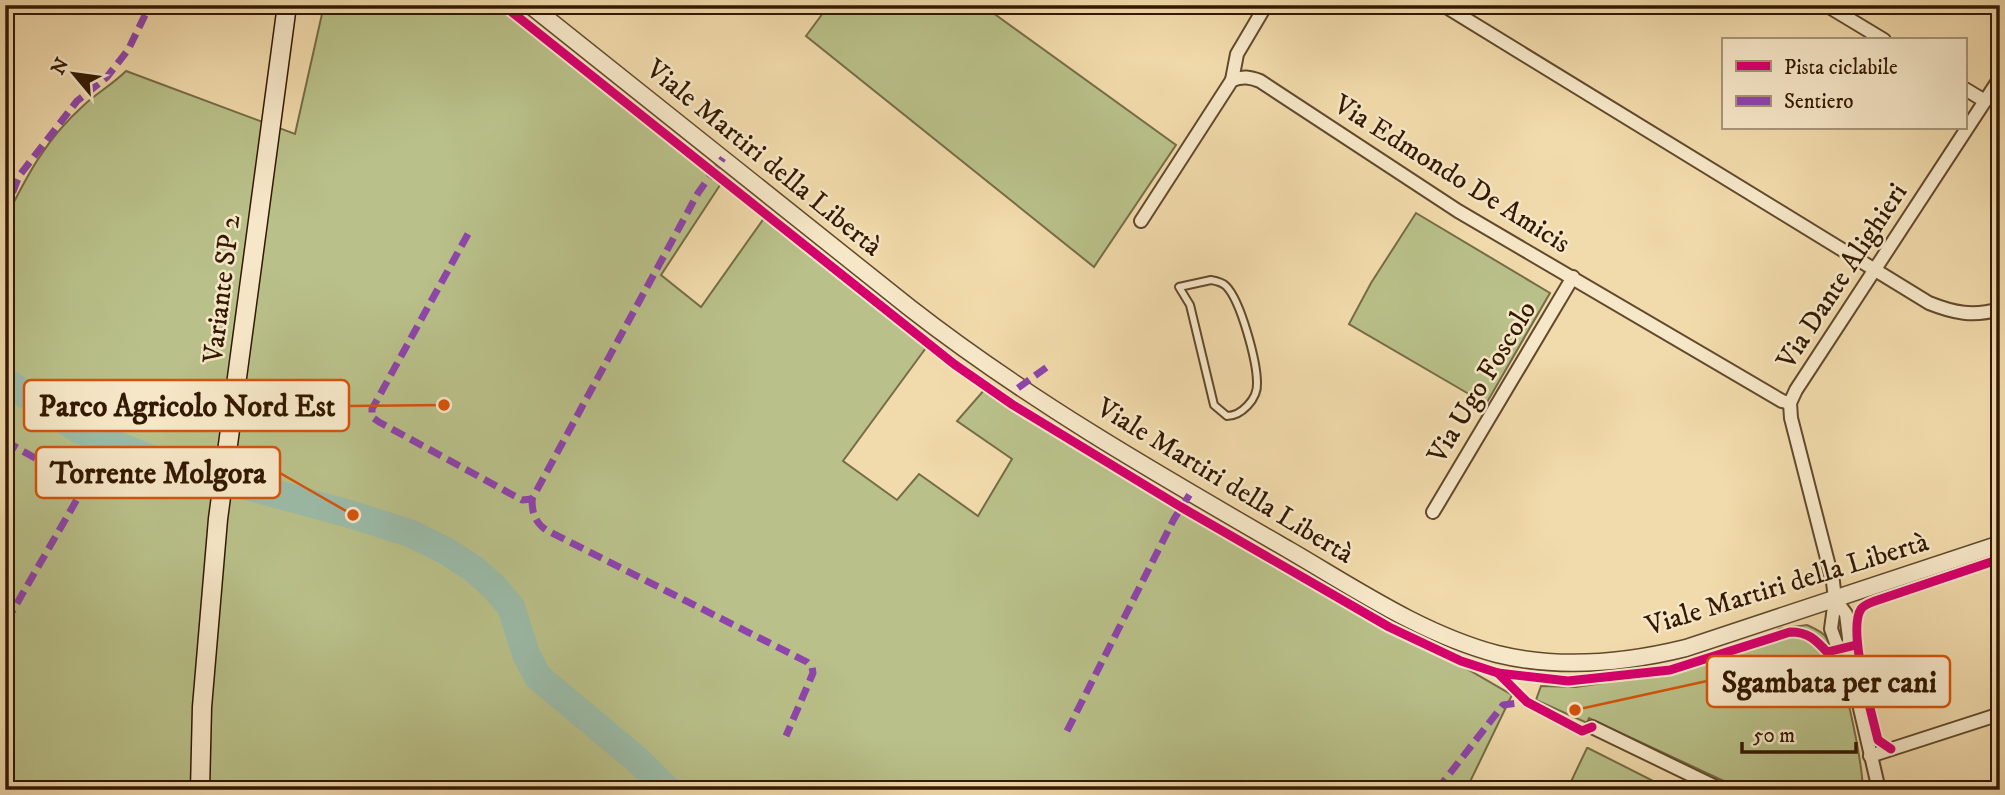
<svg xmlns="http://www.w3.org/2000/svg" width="2005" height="795" font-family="'IM FELL DW Pica',serif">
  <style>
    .green { fill: #b9c089; stroke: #766c45; stroke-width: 2 }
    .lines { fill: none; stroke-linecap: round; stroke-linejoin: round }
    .river { stroke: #9bbba8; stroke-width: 28 }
    .service-casing { stroke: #62492c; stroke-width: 10 }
    .minor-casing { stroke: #62492c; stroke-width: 16 }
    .tertiary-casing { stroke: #62492c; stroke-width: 19 }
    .secondary-casing { stroke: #331901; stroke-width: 21 }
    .service { stroke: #f6e7c8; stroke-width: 6 }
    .minor { stroke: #f6e7c8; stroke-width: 12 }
    .tertiary { stroke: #f6e7c8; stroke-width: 16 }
    .secondary { stroke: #f6e7c8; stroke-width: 18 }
    .quiet { stroke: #8e44ad; stroke-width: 7; stroke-dasharray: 14 7; stroke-linecap: butt }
    .cycleway-casing { stroke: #f6e7c8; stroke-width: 13 }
    .cycleway { stroke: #d6006c; stroke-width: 9 }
    .labels { text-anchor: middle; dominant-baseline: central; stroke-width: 5; stroke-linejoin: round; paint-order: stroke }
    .street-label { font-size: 28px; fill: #331901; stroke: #f6e7c8 }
    .leader { fill: none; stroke: #d6530b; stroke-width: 2.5 }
    .callout-dot { fill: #d6530b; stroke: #f6e7c8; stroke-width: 2.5 }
    .callout { fill: #f6e7c8; stroke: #d6530b; stroke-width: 2.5 }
    .callout-label { font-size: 30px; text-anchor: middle; font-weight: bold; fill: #331901 }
  </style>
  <rect width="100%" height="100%" fill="#f1daab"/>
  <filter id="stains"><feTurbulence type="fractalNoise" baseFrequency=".00286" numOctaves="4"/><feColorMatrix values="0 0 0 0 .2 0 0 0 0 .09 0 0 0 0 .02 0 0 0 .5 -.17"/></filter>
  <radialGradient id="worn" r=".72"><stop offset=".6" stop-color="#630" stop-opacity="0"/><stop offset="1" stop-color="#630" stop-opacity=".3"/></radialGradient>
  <g class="green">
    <path d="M 324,5 L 504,5 L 724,179 L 661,275 L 701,307 L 767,214 L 931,341 L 843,461 L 897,500 L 919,474 L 978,516 L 1012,459 L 957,421 L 985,389 L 1512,695 L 1466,790 L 5,790 L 5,220 C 27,175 46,139 84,105 C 97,93 113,84 126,71 L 295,134 Z"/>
    <polygon points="829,5 982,5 1176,145 1094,267 806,36"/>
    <polygon points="1416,213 1550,293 1486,404 1349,324 1371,283"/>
    <path d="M 1807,625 C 1813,628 1821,631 1825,636 C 1842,657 1862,761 1863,790 L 1743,790 L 1589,718 L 1587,723 L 1536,700 L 1541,686 L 1576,687 L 1602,683 L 1604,678 L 1670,669 L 1767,638 L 1779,629 Z"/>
    <polygon points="1587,748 1588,748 1671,790 1567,790"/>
  </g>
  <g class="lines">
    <polyline class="river" points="5,381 78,429 156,461 353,515 412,534 446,551 474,569 495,588 511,607 526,654 538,677 635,758 668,790"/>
    <g class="service-casing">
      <path id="service" d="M 1211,280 C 1217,281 1222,282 1226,286 C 1241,301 1257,362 1257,383 C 1258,399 1241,416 1227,416 L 1214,405 L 1190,305 L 1179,287 Z"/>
    </g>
    <g class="minor-casing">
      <g id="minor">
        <path d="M 1443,5 L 1929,303 C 1954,313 1973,317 2000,309"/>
        <polyline points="1826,5 1884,40"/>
        <polyline points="1232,80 1237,54 1266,5"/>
        <polyline points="1965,89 1985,101"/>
        <path d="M 1141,221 L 1232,80 C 1243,76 1250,77 1260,81 L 1458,211 L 1782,401 L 1790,403"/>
        <polyline points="1433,512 1573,277"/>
        <polyline points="1835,599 1846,614 1849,638 1849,661 1879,790"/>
        <polyline points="1849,661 1836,643 1831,629 1835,599 1833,582 1791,418 1790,403 1796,390 2000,78"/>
        <polyline points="1592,727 1722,790"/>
        <polyline points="1870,756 2000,714"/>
      </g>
    </g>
    <g class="tertiary-casing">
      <path id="tertiary" d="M 530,5 L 910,308 C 1028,400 1159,475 1289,550 C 1356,589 1422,634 1497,654 C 1558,669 1625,663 1686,648 L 2000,544"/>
    </g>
    <g class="secondary-casing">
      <polyline id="secondary" points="200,790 202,707 218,519 287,5"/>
    </g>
    <use href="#service" class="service"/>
    <use href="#minor" class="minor"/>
    <use href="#tertiary" class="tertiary"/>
    <use href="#secondary" class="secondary"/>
    <g class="quiet">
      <polyline points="5,212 19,176 77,101 107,77 128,50 150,5"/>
      <polyline points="468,234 377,400 372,409 372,417 379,422 522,500 532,499 698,193 723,158"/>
      <polyline points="1018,388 1047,367"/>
      <polyline points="5,441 72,479 83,489 5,624"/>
      <path d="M 532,499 C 532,513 535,522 546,530 L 807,662 L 812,667 L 813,673 L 786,736"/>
      <polyline points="1067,731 1174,519 1190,494"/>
      <polyline points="1437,790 1503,705 1527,702"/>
    </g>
    <g class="cycleway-casing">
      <g id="cycleway">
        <polyline points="503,5 954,364 1013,405 1181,507 1389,627 1461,661 1498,673 1527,702 1582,731 1592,727"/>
        <path d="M 1498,673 L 1568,681 L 1670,670 L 1790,632 C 1808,632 1815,639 1827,652 L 1856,645"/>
        <path d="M 1891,749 L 1878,740 C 1872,714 1847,630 1861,609 C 1864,605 1870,603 1875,601 L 2000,559"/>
      </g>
    </g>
    <use href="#cycleway" class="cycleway"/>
  </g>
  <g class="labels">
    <g class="street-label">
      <text transform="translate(764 158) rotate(39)">Viale Martiri della Libertà</text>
      <text transform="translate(1452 174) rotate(32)">Via Edmondo De Amicis</text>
      <text transform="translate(1842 276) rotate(-57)">Via Dante Alighieri</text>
      <text transform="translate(222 289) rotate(-83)">Variante SP 2</text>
      <text transform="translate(1482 382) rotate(-59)">Via Ugo Foscolo</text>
      <text transform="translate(1225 481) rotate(31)">Viale Martiri della Libertà</text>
      <text transform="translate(1787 584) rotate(-17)">Viale Martiri della Libertà</text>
    </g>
  </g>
  <path class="leader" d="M444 405L349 406M353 515L280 473M1575 710L1707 681"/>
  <g class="callout-dot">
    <circle cx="444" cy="405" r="7"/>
    <circle cx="353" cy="515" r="7"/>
    <circle cx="1575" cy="710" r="7"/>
  </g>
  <g class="callout">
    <rect x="24" y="380" width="325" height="51" rx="7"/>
    <rect x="36" y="447" width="244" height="51" rx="7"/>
    <rect x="1707" y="656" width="243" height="51" rx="7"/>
  </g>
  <g class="callout-label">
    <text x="187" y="416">Parco Agricolo Nord Est</text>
    <text x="158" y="483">Torrente Molgora</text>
    <text x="1829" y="692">Sgambata per cani</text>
  </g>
  <rect width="2005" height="795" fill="none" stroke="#f1daab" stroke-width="28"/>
  <rect x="7" y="7" width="1991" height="781" fill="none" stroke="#331901" stroke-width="3.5"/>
  <rect x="14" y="14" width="1977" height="767" fill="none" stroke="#331901" stroke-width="2"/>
  <rect x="1722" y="38" width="245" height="91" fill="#f6e7c8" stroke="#a89578" stroke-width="2"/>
  <rect x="1736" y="61" width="35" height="10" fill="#d6006c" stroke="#a89578" stroke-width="2"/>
  <text x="1784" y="74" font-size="21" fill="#331901">Pista ciclabile</text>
  <rect x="1736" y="96" width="35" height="10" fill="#8e44ad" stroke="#a89578" stroke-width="2"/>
  <text x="1784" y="108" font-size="21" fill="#331901">Sentiero</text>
  <g transform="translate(74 74) rotate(299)" stroke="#f6e7c8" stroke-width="5" paint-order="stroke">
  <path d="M0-5L12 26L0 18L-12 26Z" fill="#331901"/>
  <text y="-10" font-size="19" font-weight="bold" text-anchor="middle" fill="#331901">N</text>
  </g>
  <path d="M1742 742v10h114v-10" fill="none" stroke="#331901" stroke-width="3.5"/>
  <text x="1753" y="742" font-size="21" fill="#331901" stroke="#f6e7c8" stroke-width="5" paint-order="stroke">50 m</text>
  <rect width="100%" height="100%" filter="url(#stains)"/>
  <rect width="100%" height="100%" fill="url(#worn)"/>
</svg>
